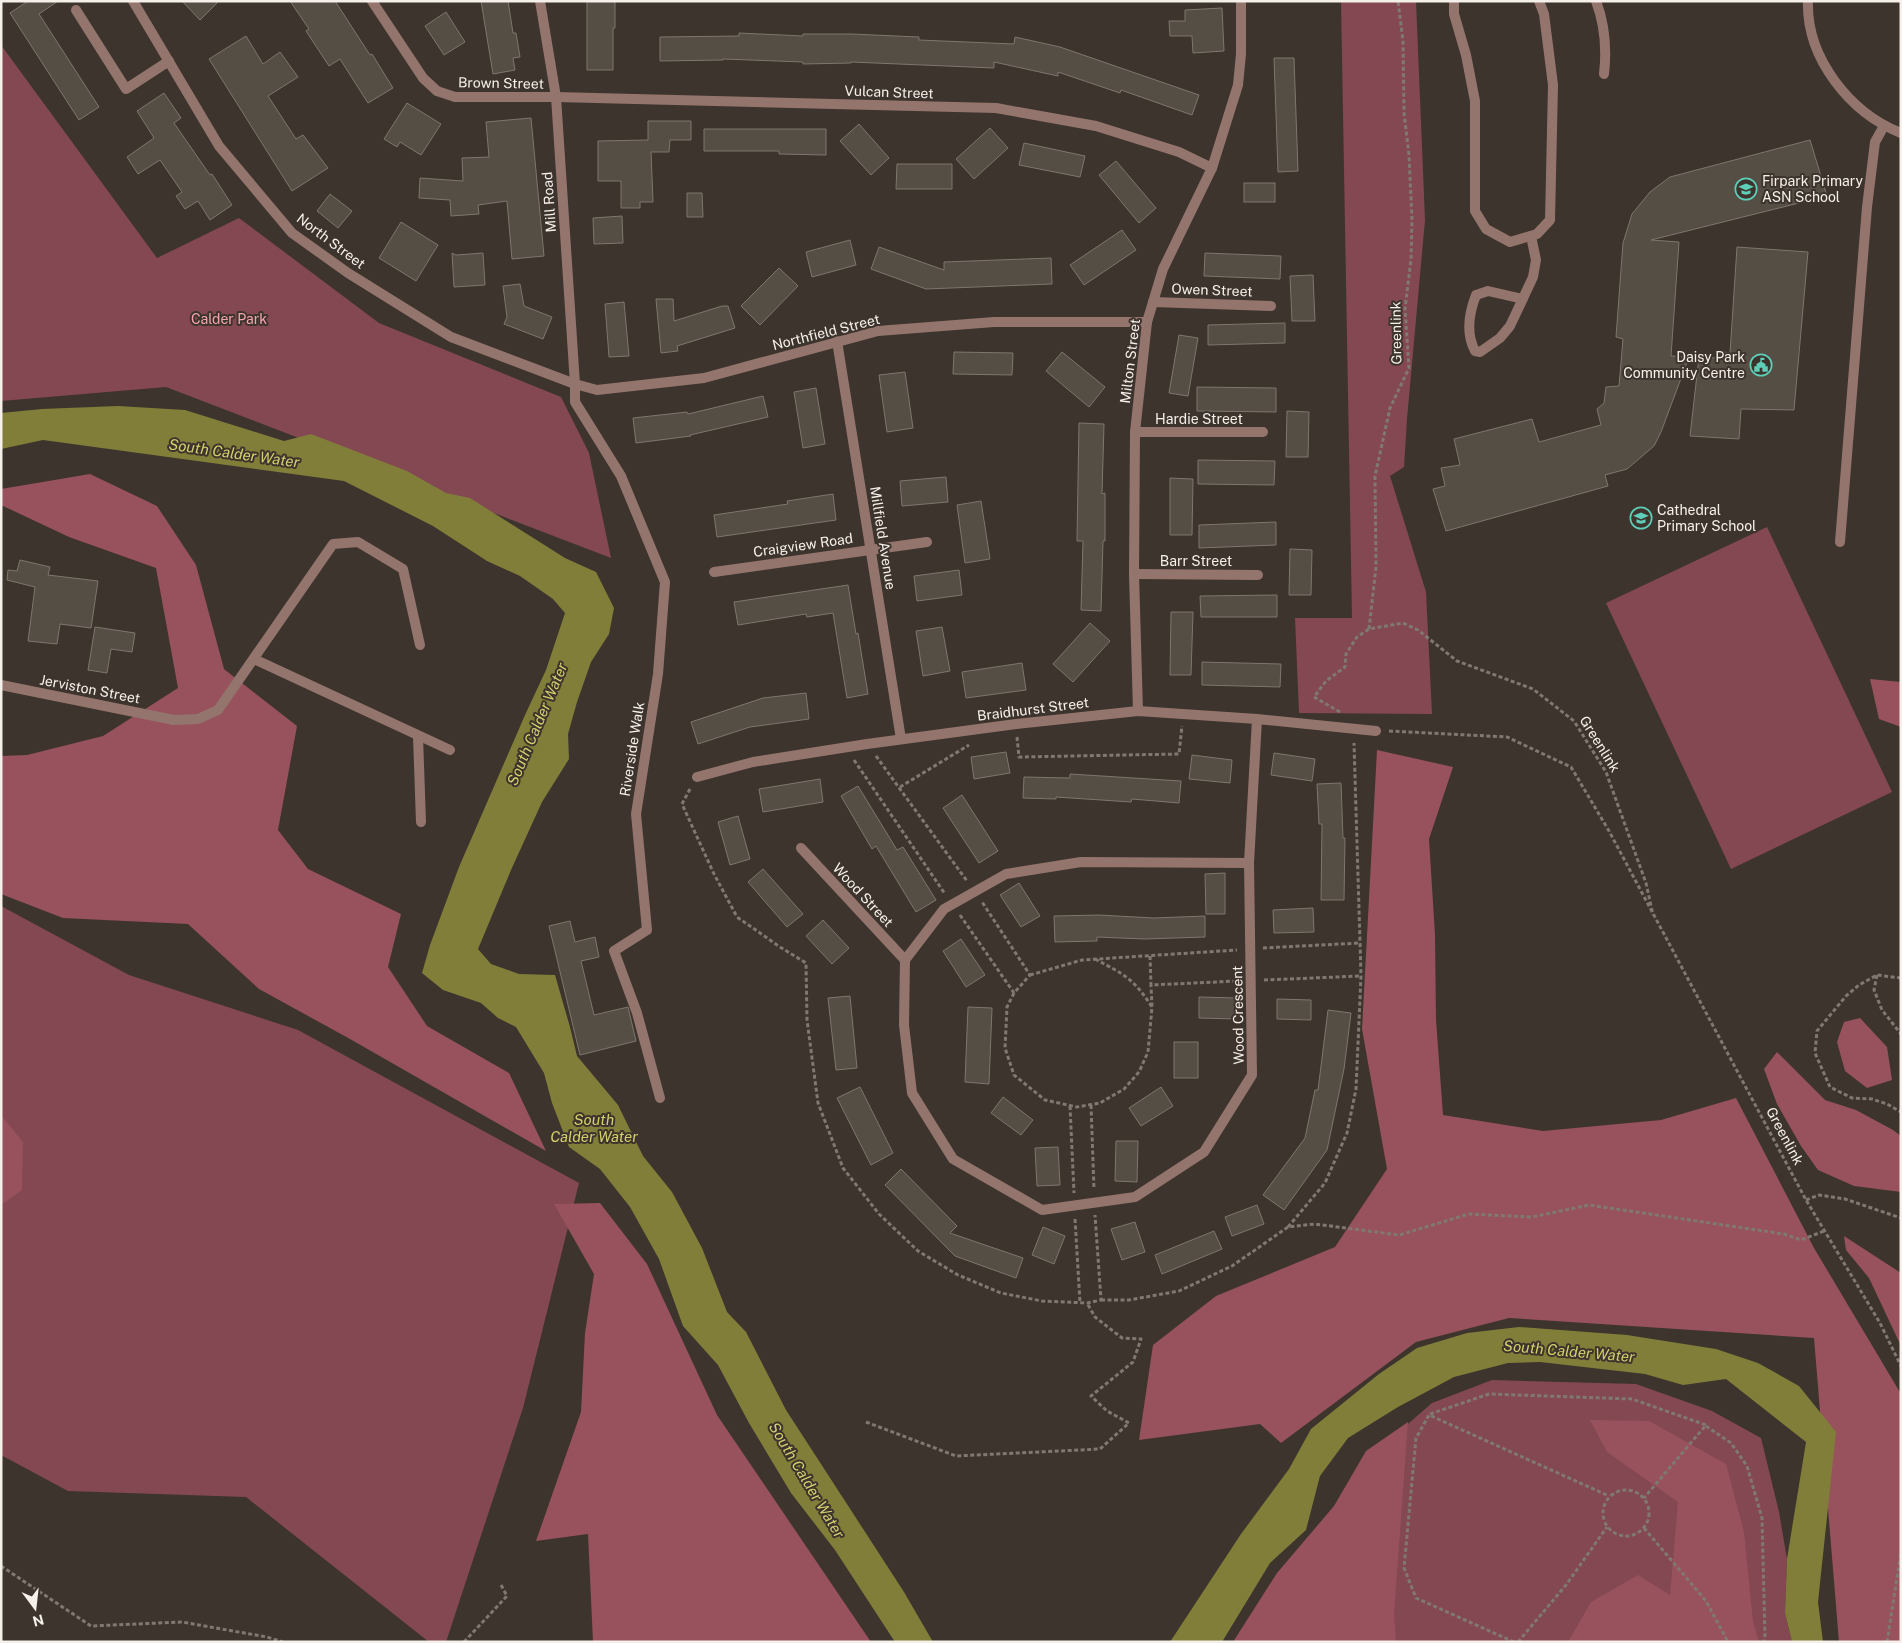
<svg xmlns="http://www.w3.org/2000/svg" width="1902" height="1643" font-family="'Public Sans',sans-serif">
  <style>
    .green { fill: #844852 }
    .forest { fill: #97525d }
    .water { fill: #817e39 }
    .building { fill: #544e44; stroke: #7e776d }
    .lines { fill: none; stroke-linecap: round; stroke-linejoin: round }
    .path { stroke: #807872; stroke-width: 3; stroke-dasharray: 4 2.5; stroke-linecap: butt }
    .lane { stroke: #94756d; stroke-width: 10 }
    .street { stroke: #94756d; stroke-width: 10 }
    .labels { text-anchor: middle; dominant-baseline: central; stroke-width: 4; stroke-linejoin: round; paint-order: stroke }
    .street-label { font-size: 14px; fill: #f6f0eb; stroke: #3d342d }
    .poi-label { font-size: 14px; fill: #f6f0eb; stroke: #3d342d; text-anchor: start }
    .park-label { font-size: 14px; fill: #f5a4af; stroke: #3d342d }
    .water-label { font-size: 15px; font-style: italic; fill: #d5d06e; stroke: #3d342d }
  </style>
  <rect width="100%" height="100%" fill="#3d342d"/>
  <g class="green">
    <polygon points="1341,1 1416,1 1425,220 1407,419 1404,467 1390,476 1426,592 1432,714 1299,713 1295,618 1352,618"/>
    <polygon points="1,45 157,258 239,218 379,323 561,397 589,453 611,558 166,387 1,401"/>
    <polygon points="1767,527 1892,792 1731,869 1606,603"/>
    <polygon points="1,906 129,975 298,1030 579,1183 523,1408 446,1642 429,1642 246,1497 68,1491 1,1455"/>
    <polygon points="1492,1380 1636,1384 1712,1411 1761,1438 1779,1512 1787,1559 1785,1613 1792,1642 1359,1642 1355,1470 1432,1403"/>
  </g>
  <g class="forest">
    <polygon points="90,474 157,506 196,565 224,669 297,726 278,830 308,869 401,914 388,967 427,1026 509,1073 546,1151 350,1039 259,989 188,924 63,918 1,894 1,756 27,755 103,736 178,688 156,568 69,537 1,505 1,489"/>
    <polygon points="1870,679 1901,682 1901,727 1879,719"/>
    <polygon points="1377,750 1453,767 1429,839 1435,935 1436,1020 1443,1115 1543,1131 1661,1120 1736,1098 1814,1248 1901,1394 1901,1642 1839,1642 1814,1338 1509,1318 1416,1342 1281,1443 1260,1424 1139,1440 1153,1345 1216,1296 1335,1247 1387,1169 1362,1029"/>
    <polygon points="1860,1018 1887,1047 1892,1080 1867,1088 1845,1071 1837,1042 1844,1022"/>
    <polygon points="1777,1052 1825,1100 1856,1110 1893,1130 1901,1136 1901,1192 1854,1186 1818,1170 1801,1146 1777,1104 1764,1069"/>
    <polygon points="1,1115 23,1142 22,1190 1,1205"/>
    <polygon points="600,1203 647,1264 717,1415 871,1642 593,1642 588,1534 536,1541 581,1412 585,1333 594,1274 554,1204"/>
    <polygon points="1844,1236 1901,1273 1901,1346 1869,1278 1846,1250"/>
    <polygon points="1590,1420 1649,1421 1726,1464 1744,1532 1753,1622 1759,1642 1568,1642 1591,1602 1638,1575 1670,1595 1678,1502 1607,1452"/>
    <polygon points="1408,1422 1394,1614 1396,1642 1233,1642 1277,1573 1334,1506 1366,1451"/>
  </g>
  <g class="water">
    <polygon points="118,406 185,410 284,441 311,434 407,471 446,493 470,498 565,558 596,572 614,608 609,634 591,662 577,702 568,734 569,759 542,802 511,870 478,949 491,964 519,974 555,975 570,1027 577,1056 618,1105 643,1156 672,1192 702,1248 727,1312 746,1332 786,1410 904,1592 933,1642 895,1642 835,1550 791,1493 749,1423 718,1365 683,1326 659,1259 630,1207 600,1169 569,1147 552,1103 544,1073 516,1027 498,1018 481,1003 443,990 422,973 430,945 459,867 525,715 546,670 565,613 553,599 520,576 487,561 433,526 344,481 43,440 1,449 1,413 42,409"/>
    <polygon points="1519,1327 1627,1335 1716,1349 1758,1363 1799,1386 1836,1432 1818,1602 1823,1642 1792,1642 1785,1613 1787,1559 1806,1442 1726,1379 1683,1385 1645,1374 1540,1362 1508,1363 1454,1377 1398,1407 1348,1438 1320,1476 1306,1530 1270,1563 1222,1642 1170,1642 1241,1534 1289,1469 1311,1429 1379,1374 1417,1348 1467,1333"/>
  </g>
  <g class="building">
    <polygon points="28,1 58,1 39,14 99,107 79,120 10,13"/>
    <polygon points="182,1 219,1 200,20"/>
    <polygon points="290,1 335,1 370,55 372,54 393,88 368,103 340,59 329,66 306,31 309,29"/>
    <polygon points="481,1 508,1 513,33 516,33 520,57 513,58 515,70 493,74"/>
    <polygon points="587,1 615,1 615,28 613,28 613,70 587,70"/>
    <polygon points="1222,8 1224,51 1193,53 1192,36 1170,36 1169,21 1185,21 1185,10"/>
    <polygon points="446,12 465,42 444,55 425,26"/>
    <polygon points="739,33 803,36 803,34 851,34 919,37 919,40 1014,44 1015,37 1060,47 1199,95 1192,115 1121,90 1120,93 1058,72 1058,76 994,62 994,68 851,62 851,63 803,64 803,62 723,59 723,60 660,61 660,37 739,36"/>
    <polygon points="246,36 263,64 280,52 298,77 268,96 296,139 303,135 328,168 292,191 209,59"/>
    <polygon points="1274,58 1294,58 1298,171 1278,172"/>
    <polygon points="164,93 181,118 174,123 210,175 212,174 232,205 210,220 198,201 185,209 176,196 182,192 160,160 138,174 127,157 154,138 137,111"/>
    <polygon points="407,103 441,124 421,155 400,142 397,147 384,139"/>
    <polygon points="531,118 544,256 512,259 507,201 478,205 479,214 451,216 450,200 419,198 420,178 463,181 462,158 489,157 486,122"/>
    <polygon points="648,121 691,121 691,140 670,140 669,152 651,152 653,202 640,202 640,208 621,208 621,181 598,181 598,141 648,140"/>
    <polygon points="859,124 889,158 871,175 840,141"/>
    <polygon points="990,128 1008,148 974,179 956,159"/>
    <polygon points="704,129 826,129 826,155 779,154 779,151 704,151"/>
    <polygon points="1810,140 1827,196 1651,240 1679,242 1671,356 1689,357 1661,432 1654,446 1627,469 1605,475 1608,486 1446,531 1433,489 1445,486 1441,468 1460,465 1454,439 1532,419 1539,442 1601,425 1597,409 1604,403 1606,387 1619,386 1623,339 1616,337 1623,243 1632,214 1650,192 1670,177"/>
    <polygon points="1024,143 1085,156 1080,177 1019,165"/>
    <polygon points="1116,161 1156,208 1139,223 1099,175"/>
    <polygon points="897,164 952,164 952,189 896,189"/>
    <rect x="1244" y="183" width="31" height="19"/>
    <polygon points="687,193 702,193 703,217 687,217"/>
    <polygon points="330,194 352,211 338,228 317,211"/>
    <polygon points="622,216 623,243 594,244 593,218"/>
    <polygon points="401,222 438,245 416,281 379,258"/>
    <polygon points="1122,230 1136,250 1084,285 1070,265"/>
    <polygon points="850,240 856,265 812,277 806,252"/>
    <polygon points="879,247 944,270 944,262 1051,258 1052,284 926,289 871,269"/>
    <polygon points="1737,247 1808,252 1794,410 1741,409 1739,439 1690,436 1699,357 1716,358 1718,351 1730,353"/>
    <polygon points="452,253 456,255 483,253 485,285 454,287"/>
    <polygon points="1205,253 1281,256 1280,279 1204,276"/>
    <polygon points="779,268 798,286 760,325 741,306"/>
    <polygon points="1313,275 1315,321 1292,321 1290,276"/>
    <polygon points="520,284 524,306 552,317 543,339 504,324 507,317 503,286"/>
    <polygon points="656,299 673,299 674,321 722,306 728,306 735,328 677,346 678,351 661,353"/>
    <polygon points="624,302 629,356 609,357 605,304"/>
    <polygon points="1285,323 1285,343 1208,345 1208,325"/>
    <polygon points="1179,335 1198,338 1188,396 1169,393"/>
    <polygon points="954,352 1013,353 1012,375 953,374"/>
    <polygon points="1062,352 1105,387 1089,407 1046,371"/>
    <polygon points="905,372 913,428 887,432 879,375"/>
    <polygon points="1197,387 1276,388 1276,412 1197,411"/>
    <polygon points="816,388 825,444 803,448 794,392"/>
    <polygon points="763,396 768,417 690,435 691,436 636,443 633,418 687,412 688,414"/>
    <polygon points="1287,411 1309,412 1308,457 1286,457"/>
    <polygon points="1079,423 1104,424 1102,494 1105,493 1105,541 1103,541 1101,611 1081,610 1083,541 1077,541"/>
    <polygon points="1198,460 1275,461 1274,485 1198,484"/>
    <polygon points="946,477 948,502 902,506 900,481"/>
    <polygon points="1170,478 1193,479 1192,535 1170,535"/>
    <polygon points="833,494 836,520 717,537 714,515 788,504 787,501"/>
    <polygon points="981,501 990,559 965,563 957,505"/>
    <polygon points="1276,522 1276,545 1199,548 1199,525"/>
    <polygon points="1290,549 1312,550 1311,595 1289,595"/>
    <polygon points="20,560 50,567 48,575 98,581 91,628 60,624 57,644 28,641 35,587 7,580 8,570 17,571"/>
    <polygon points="959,570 962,595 917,601 914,576"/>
    <polygon points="848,585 856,634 858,633 868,694 847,698 833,613 807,617 806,614 738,625 734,602"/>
    <polygon points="1277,595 1277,617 1201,617 1200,596"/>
    <polygon points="1171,612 1193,612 1191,675 1170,675"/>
    <polygon points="1090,623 1110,641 1073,682 1053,664"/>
    <polygon points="95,627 135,633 132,652 111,649 107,673 88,670"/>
    <polygon points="942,627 950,671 923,676 916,631"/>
    <polygon points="1202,662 1281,664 1280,687 1202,685"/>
    <polygon points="1022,663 1026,690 966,698 962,672"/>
    <polygon points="806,693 809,719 750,727 698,744 691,722 763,698"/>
    <polygon points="1006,752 1010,773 974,779 971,757"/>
    <polygon points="1274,753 1315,759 1312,781 1271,775"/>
    <polygon points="1192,755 1232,760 1230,783 1189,779"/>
    <polygon points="1070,774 1181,781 1179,803 1132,799 1131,802 1056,797 1056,799 1023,798 1024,777 1070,778"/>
    <polygon points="820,779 823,802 763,812 759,789"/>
    <polygon points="1341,783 1343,838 1345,838 1344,900 1321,900 1322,824 1319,824 1317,784"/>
    <polygon points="858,786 897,850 903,847 936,900 916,912 876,846 872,849 841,796"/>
    <polygon points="962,795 998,851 979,863 943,808"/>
    <polygon points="738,816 750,859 730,865 718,822"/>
    <polygon points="763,869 803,914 787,927 748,882"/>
    <polygon points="1225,873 1225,914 1206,914 1205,874"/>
    <polygon points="1019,883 1040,916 1021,927 1000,895"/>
    <polygon points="1313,908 1314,932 1274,933 1273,910"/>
    <polygon points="1099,915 1154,918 1205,916 1205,937 1144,939 1097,937 1097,941 1055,942 1054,916"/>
    <polygon points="823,920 849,948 832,964 806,936"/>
    <polygon points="570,921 575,942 595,937 599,957 581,961 594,1015 628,1007 636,1041 580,1055 549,926"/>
    <polygon points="961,939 985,975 966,987 943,951"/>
    <polygon points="850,996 857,1068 836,1070 828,998"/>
    <polygon points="1199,997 1237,998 1236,1019 1199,1018"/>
    <polygon points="1277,999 1311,1000 1311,1020 1277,1019"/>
    <polygon points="968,1007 992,1008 989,1084 965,1082"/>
    <polygon points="1328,1010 1351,1013 1344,1069 1327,1150 1284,1210 1263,1195 1305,1138 1315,1090 1318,1090"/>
    <rect x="1174" y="1042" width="24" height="36"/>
    <polygon points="860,1087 893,1153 871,1165 837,1098"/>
    <polygon points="1161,1087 1173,1106 1141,1126 1129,1108"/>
    <polygon points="1003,1097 1033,1120 1021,1135 991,1113"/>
    <polygon points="1116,1141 1138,1141 1137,1182 1115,1181"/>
    <polygon points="1058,1147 1060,1185 1037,1186 1035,1148"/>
    <polygon points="901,1169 957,1226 950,1233 1023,1258 1016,1278 955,1256 885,1185"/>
    <polygon points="1257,1205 1264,1224 1232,1236 1225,1217"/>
    <polygon points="1135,1222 1145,1252 1122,1260 1111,1229"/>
    <polygon points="1043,1227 1065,1236 1054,1264 1032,1255"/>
    <polygon points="1214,1231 1222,1249 1162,1274 1155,1255"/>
  </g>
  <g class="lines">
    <g class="path">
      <polyline points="1369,629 1376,567 1375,476 1390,408 1409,368 1405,309 1411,259 1412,220 1409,155 1404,113 1403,41 1398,1"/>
      <polyline points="1340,712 1314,697 1326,681 1345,667 1346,654 1357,637 1369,629 1403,623 1418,630 1457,661 1533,689 1574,721 1606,772 1646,883 1653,915"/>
      <polyline points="1389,731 1507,737 1571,767 1609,831 1806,1200 1880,1323 1901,1366"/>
      <polyline points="1017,737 1019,757 1179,754 1182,726"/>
      <polyline points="876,756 967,881"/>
      <polyline points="854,760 945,894"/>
      <polyline points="900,787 969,745"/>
      <polyline points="690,789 682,804 714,874 737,917 780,947 806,963 807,1020 818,1103 843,1168 879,1214 918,1251 958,1275 1001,1293 1042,1301 1087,1303 1101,1300 1095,1215"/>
      <polyline points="960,915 1014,993 1030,975 982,902"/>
      <polyline points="1263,948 1360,943"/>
      <polyline points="1150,956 1151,985 1238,981"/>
      <path d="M 1095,959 C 1125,975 1133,978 1152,1007"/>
      <polyline points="1030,975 1082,960 1237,950"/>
      <polyline points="1877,975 1874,990 1882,1010 1901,1034"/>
      <polyline points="1901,978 1877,975 1859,985 1846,996 1817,1031 1815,1053 1830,1087 1852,1098 1872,1099 1887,1104 1901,1112"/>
      <polyline points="1264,980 1361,976"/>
      <polyline points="1014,993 1007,1007 1005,1048 1014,1075 1045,1100 1077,1107 1100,1103 1124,1089 1139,1072 1148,1052 1152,1007 1151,985"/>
      <polyline points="1091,1105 1094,1189"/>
      <polyline points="1070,1106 1074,1193"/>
      <polyline points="1806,1200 1819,1195 1845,1199 1901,1218"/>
      <polyline points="1075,1219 1080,1303"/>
      <polyline points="1288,1227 1325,1183 1347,1133 1356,1089 1361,976 1354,743"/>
      <polyline points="1101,1300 1129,1300 1179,1291 1232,1266 1288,1227 1315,1224 1399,1235 1469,1214 1532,1217 1589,1205 1784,1234 1801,1240 1824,1231"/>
      <polyline points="1430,1414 1489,1394 1632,1399 1706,1425 1644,1498"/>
      <polyline points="866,1422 956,1456 1100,1449 1129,1423 1107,1411 1091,1396 1133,1362 1141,1339 1122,1338 1095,1317 1087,1303"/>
      <polyline points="1706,1426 1731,1443 1747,1466 1762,1518 1765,1638 1764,1642"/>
      <circle cx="1626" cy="1513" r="23"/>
      <polyline points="1644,1528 1706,1601 1728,1642"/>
      <polyline points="1,1566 91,1626 182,1622 267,1637 283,1642"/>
      <polyline points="464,1642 507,1596 500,1583"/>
      <polyline points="1514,1642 1416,1598 1404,1568 1416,1438 1429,1415 1609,1496"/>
      <polyline points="1518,1642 1566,1585 1607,1527"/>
      <polyline points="1887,1642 1901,1552"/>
    </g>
    <g class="lane">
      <polyline points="1454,1 1454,14 1466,55 1475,101 1475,211 1486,229 1510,242 1537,234 1550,220 1553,85 1544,14 1539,1"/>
      <path d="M 1596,1 C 1605,25 1607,48 1604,74"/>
      <path d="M 1523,299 L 1488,291 L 1476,295 C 1469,313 1466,334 1475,351 L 1480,352 L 1500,338 L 1510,326 L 1533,277 L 1536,260 L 1531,236"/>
      <polyline points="1840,542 1867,207 1875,142 1884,126"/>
      <polyline points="254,659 450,750"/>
      <polyline points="174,720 198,719 218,710 333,544 358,542 403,569 420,645"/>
      <polyline points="418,736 421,822"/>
    </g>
    <g class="street">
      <polyline points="133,1 219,146 292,233 348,273 451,337 575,384 597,390 704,378 878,331 994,322 1147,322"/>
      <polyline points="372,1 423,78 437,91 455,97 556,97 996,108 1096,126 1179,152 1212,168"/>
      <polyline points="540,1 556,97 575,384 575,402 621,476 665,582 658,674 636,814 647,930 614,951 637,1013 660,1098"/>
      <path d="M 1808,1 C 1806,58 1850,113 1901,133"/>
      <polyline points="76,10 126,89 169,61"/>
      <polyline points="1153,302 1271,306"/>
      <polyline points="837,341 901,739"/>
      <polyline points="1135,432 1263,432"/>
      <polyline points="714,572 927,542"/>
      <polyline points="1134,574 1258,575"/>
      <polyline points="1,685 174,720"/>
      <polyline points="1138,711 1134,574 1135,432 1147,322 1163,269 1212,168 1238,85 1241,54 1241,1"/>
      <polyline points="697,777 753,762 867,744 1016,724 1138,711 1257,719 1376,731"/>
      <polyline points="801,848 905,960"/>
      <polyline points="1249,863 1081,862 1006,874 944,909 905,960 904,1025 912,1093 953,1159 1042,1210 1135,1197 1204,1152 1252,1075 1249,863 1257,719"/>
    </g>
  </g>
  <defs>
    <g id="school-ring" transform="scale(1.125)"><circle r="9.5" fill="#3d342d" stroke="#5eceb8" stroke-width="1.5"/><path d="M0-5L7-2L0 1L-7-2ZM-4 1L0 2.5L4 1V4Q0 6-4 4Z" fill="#5eceb8"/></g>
    <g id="civic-ring" transform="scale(1.125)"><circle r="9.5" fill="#3d342d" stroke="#5eceb8" stroke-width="1.5"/><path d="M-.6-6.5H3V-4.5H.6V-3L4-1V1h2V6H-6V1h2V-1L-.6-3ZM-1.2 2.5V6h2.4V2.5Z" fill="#5eceb8"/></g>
  </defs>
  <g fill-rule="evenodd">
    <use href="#school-ring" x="1746" y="189"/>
    <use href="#civic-ring" x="1761" y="365"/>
    <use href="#school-ring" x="1641" y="518"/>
  </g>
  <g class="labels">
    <g class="street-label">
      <text transform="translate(501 83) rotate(1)">Brown Street</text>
      <text transform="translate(889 92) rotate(2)">Vulcan Street</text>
      <text transform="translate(549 202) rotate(-94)">Mill Road</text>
      <text transform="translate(331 241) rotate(37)">North Street</text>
      <text transform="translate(1212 290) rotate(2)">Owen Street</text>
      <text transform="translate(826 332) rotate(-14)">Northfield Street</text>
      <text transform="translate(1396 333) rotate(-91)">Greenlink</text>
      <text transform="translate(1130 361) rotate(-83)">Milton Street</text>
      <text x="1199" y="419">Hardie Street</text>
      <text transform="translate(883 538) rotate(81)">Millfield Avenue</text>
      <text transform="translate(803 545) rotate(-8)">Craigview Road</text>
      <text x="1196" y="561">Barr Street</text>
      <text transform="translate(90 689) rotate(11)">Jerviston Street</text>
      <text transform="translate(1033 709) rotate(-7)">Braidhurst Street</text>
      <text transform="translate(1600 744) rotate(58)">Greenlink</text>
      <text transform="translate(632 749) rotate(-81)">Riverside Walk</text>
      <text transform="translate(863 895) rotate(47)">Wood Street</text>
      <text transform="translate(1238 1015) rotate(-91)">Wood Crescent</text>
      <text transform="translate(1785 1136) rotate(62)">Greenlink</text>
    </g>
    <g class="poi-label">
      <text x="1762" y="181">Firpark Primary<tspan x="1762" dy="16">ASN School</tspan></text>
      <text x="1745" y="357" text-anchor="end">Daisy Park<tspan x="1745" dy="16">Community Centre</tspan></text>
      <text x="1657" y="510">Cathedral<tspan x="1657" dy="16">Primary School</tspan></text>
    </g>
    <g class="park-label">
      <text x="229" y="319">Calder Park</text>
    </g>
    <g class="water-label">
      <text transform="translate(234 453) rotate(8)">South Calder Water</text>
      <text transform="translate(537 724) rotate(-67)">South Calder Water</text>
      <text x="594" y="1119">South<tspan x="594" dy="17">Calder Water</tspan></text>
      <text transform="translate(1569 1351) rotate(5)">South Calder Water</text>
      <text transform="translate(807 1480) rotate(59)">South Calder Water</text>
    </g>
  </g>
  <rect width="1902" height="1643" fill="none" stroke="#f6f0eb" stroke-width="5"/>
  <g transform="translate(35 1608) rotate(165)" stroke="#3d342d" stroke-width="4" paint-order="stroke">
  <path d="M0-4L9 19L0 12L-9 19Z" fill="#f6f0eb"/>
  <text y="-8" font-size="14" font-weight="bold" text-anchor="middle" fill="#f6f0eb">N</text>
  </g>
</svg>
